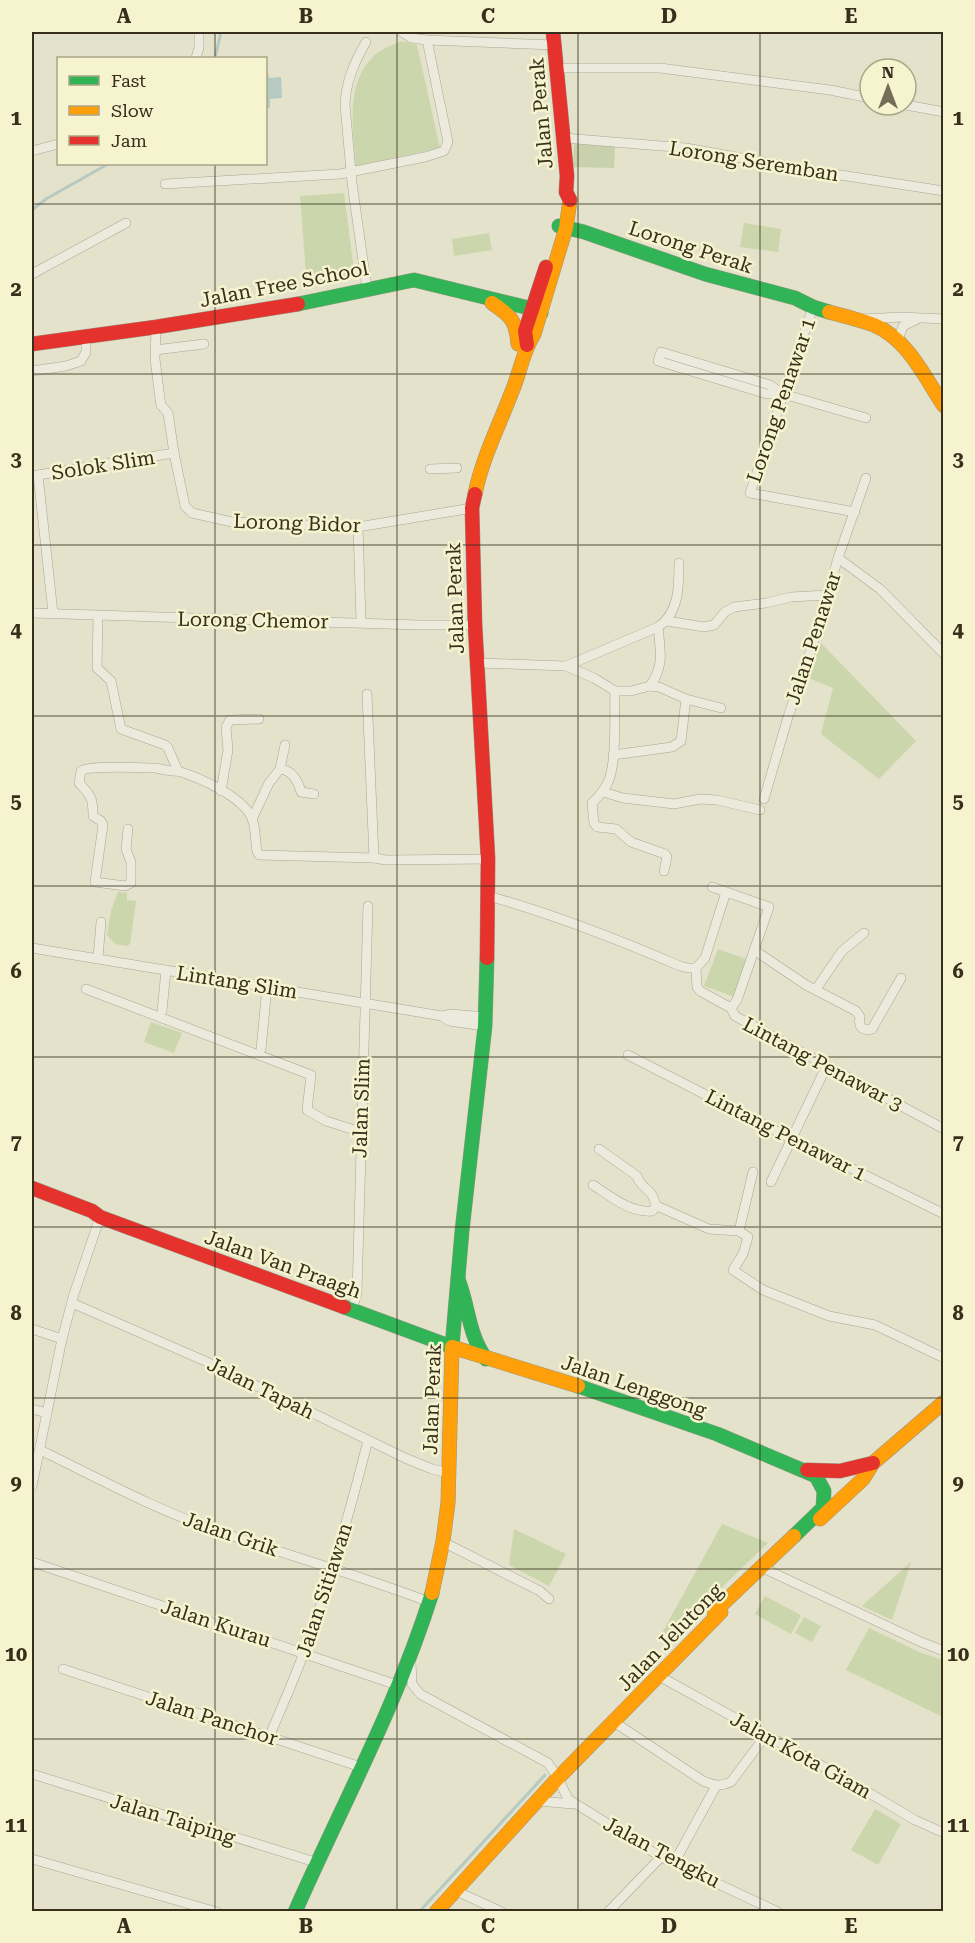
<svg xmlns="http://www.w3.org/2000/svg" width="975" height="1943" font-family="'Roboto Serif',serif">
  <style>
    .green { fill: #ccd6ac }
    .cemetery { fill: #c8d0ac }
    .water { fill: #b6cac2 }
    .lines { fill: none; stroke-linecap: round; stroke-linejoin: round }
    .stream { stroke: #b6cac2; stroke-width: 3 }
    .street-casing { stroke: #a9a694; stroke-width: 10 }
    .fast-casing { stroke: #989584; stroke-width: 15 }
    .slow-casing { stroke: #989584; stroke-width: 15 }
    .jam-casing { stroke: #989584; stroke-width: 15 }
    .street { stroke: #eceadc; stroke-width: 9 }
    .fast { stroke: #30b455; stroke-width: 14 }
    .slow { stroke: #ff9f0a; stroke-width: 14 }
    .jam { stroke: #e5322d; stroke-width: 14 }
    .grid { fill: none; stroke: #372f1c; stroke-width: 1.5; stroke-opacity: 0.55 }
    .labels { text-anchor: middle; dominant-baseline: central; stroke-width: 5; stroke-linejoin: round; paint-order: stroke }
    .street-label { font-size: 20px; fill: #372f1c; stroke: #f6f4cf }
    .neatline { fill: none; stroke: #372f1c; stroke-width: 2 }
    .grid-label { font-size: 20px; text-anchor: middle; font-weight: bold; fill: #372f1c }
  </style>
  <rect width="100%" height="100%" fill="#e4e2ca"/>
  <g class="green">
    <path d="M 401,41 L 417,45 L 440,148 L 356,166 C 353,129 344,82 376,54 C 382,49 393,45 401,41 Z"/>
    <polygon points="344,193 353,263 352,270 343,277 307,286 300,196"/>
    <polygon points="744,223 781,229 778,252 740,247"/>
    <polygon points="489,233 492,250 454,256 452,239"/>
    <polygon points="821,643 916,741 879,779 821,734 833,688 808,678"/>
    <polygon points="118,892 127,893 127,900 136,901 130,944 127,946 115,944 107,935 111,911"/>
    <polygon points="718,949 749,960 735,997 704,986"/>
    <polygon points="151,1022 182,1033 174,1053 144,1042"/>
    <polygon points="722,1524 768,1543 716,1593 676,1638 662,1633"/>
    <polygon points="514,1529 566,1554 549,1586 509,1565"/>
    <polygon points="911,1562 892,1620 862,1606"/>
    <polygon points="765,1596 801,1615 791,1634 755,1614"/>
    <polygon points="804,1617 821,1626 812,1642 795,1633"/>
    <polygon points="869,1628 919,1652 943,1660 943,1717 846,1670"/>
    <polygon points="875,1809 901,1824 878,1865 851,1850"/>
  </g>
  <polygon class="cemetery" points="574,142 615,144 614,168 573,167"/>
  <polygon class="water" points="268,73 269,78 281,77 282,98 270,99 270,108 266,108 266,74"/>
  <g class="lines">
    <g class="stream">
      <polyline points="215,58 221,32"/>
      <polyline points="32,210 46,199 108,164"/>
      <polyline points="419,1912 545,1775"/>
    </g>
    <g class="street-casing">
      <g id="street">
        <polyline points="402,32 411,38 427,40 555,45"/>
        <path d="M 366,42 C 354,63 346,81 345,105 L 352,183 L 367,289"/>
        <polyline points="196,58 199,48 199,32"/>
        <polyline points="557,68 660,68 830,90 870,98"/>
        <polyline points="906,105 944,112"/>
        <polyline points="564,138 686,148 808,170 944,191"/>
        <polyline points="32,151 58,144"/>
        <polyline points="165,184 340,174 425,157 444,151 448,142 427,40"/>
        <polyline points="32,274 126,223"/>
        <polyline points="813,307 750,493 855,512"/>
        <polyline points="862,319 902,317 944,319"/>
        <polyline points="156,327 155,359 160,399 161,405 168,413 174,453 185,506 192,513 232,522 358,527 472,508"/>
        <polyline points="898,340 903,326 916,320"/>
        <polyline points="155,350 204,344"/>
        <polyline points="32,371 66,366 81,361 86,352 86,336"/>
        <polyline points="783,394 770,385 661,352 658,361 767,394 783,394 866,418"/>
        <polyline points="430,469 457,468"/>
        <polyline points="38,475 53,613"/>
        <polyline points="32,476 174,453"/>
        <polyline points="358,527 361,622"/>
        <polyline points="838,558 880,589 944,654"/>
        <polyline points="32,613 419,625 475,625"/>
        <path d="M 98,616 L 97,668 L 111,681 L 121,729 L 165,745 L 168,748 L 178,771 C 200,778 242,796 252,818 C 256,827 255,841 257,851 L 259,855 L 374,858 L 386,860 L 488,859"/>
        <polyline points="667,621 704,627 714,625 725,612 734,607 766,603 791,597 828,595"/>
        <path d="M 477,663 L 566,666 L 594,678 L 615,691 L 631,691 L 650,686 C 665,665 660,650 658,627"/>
        <path d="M 566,666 L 658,627 C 679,613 679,587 679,563"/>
        <polyline points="650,686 659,687 686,699 721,708"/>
        <path d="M 615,691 C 614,716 617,757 609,780 C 605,790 599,796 592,803 L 594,823 L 597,827 L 616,829 L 631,842 L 665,854 L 667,857 L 664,871"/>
        <polyline points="367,694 374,858"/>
        <polyline points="613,755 672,747 681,741 686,699"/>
        <path d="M 280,769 C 292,770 298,781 301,792 L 314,794"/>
        <polyline points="221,791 228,750 226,727 230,720 259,719"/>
        <polyline points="603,792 623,798 674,804 700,799 717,800 760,810"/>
        <polyline points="764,799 788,717 818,628 838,558 866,478"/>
        <polyline points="252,819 269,783 280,769 285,745"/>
        <path d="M 128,829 L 126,849 L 131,862 L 131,883 L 125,886 L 95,882 L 103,825 L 101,821 L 93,816 C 93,797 91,796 79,783 L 81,771 C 89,765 141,768 155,768 C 163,769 170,772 178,771"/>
        <polyline points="712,887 769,907 737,1000 731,1008"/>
        <path d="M 488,896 C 554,914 617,939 680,966 L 688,968 L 696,968 L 697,987 L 700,991 L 731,1008 L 735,1016 L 944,1129"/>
        <polyline points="32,948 442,1016 450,1014 486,1017"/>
        <path d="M 754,950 L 806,985 L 856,1011 L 860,1017 C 858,1027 862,1031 872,1029 L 901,978"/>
        <polyline points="98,958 101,922"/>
        <polyline points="696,968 705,958 726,892"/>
        <polyline points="86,989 311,1075 307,1110 326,1121 361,1132"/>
        <polyline points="816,989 842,951 864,933"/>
        <polyline points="162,1011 166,970"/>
        <polyline points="442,1016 449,1021 485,1026"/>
        <polyline points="261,1049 267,987"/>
        <polyline points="628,1055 792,1139 944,1214"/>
        <path d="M 599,1149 L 637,1176 C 639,1186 649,1188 653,1197 C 654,1200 655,1203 657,1206"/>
        <polyline points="753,1172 739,1231 748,1237 743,1254 733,1270 763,1290 829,1316 875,1325 944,1358"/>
        <polyline points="771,1182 827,1065"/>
        <path d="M 593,1185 C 610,1196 630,1213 652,1211 L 657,1206 L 709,1229 L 739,1231"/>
        <polyline points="72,1303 214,1365 405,1458 432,1469 449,1473"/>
        <polyline points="352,1310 357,1293 368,906"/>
        <polyline points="32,1329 62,1339"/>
        <polyline points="32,1409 47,1413"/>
        <path d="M 40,1450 C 98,1478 156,1510 218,1531 C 288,1556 360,1575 429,1602"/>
        <polyline points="32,1486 62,1339 74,1294 100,1217"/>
        <polyline points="443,1542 540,1591 549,1599"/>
        <polyline points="32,1562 400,1686"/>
        <polyline points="765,1569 921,1642 944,1651"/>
        <polyline points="411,1663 412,1684 420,1694 548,1763 558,1778 568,1799 661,1857 778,1912"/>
        <polyline points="63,1669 361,1767"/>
        <polyline points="659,1676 835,1773 915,1820 944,1833"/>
        <path d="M 614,1722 L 703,1781 C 714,1785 720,1787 731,1782 L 766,1735"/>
        <path d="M 269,1737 C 281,1709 294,1680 304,1652 C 330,1582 350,1512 368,1440"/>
        <polyline points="32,1774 315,1862"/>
        <polyline points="539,1801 572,1804"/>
        <polyline points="32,1859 217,1912"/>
        <polyline points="674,1863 716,1786"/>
        <polyline points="454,1890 502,1912"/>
        <polyline points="608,1912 661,1857"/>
      </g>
    </g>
    <g class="fast-casing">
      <g id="fast">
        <polyline points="559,226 584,232 705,274 795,298 813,307 829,312"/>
        <polyline points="298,304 414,280 525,307 541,313"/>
        <path d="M 458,1279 C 469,1307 468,1334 486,1359"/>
        <polyline points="344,1307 452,1347 462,1231 485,1026 487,958"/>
        <polyline points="578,1386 717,1434 816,1476 824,1491 823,1508 794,1536"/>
        <path d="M 295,1912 C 342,1805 397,1705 432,1593"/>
      </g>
    </g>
    <g class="slow-casing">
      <g id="slow">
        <path d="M 492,303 C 511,316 516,320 518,344"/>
        <path d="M 829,312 C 844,316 860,320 874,325 C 908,339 925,378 944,406"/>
        <path d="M 475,494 C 482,459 498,428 511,394 C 520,374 522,353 534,334 L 566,228 L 570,200"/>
        <polyline points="820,1519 863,1479 873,1463 944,1402"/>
        <polyline points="432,1593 443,1541 448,1503 452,1347 578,1386"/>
        <polyline points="714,1619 715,1611 794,1536"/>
        <polyline points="436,1912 558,1778 721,1612"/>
      </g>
    </g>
    <g class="jam-casing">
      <g id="jam">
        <polyline points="553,32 567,176 566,192 570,200"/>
        <polyline points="32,344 156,327 298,304"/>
        <polyline points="527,345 525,331 546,267"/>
        <polyline points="475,494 472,508 475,625 488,859 487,958"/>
        <polyline points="32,1188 92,1211 100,1217 344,1307"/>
        <polyline points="807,1470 840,1471 873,1463"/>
      </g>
    </g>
    <use href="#street" class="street"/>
    <use href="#fast" class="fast"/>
    <use href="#slow" class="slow"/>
    <use href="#jam" class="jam"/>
  </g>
  <path class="grid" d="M 215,32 L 215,58M 397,32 L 397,1912M 578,32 L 578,1912M 760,32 L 760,1912M 215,164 L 215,1912M 32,204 L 944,204M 32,374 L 944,374M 32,545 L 944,545M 32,716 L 944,716M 32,886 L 944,886M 32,1057 L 944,1057M 32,1227 L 944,1227M 32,1398 L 944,1398M 32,1569 L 944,1569M 32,1739 L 944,1739"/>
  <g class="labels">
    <g class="street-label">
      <text transform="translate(541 113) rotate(-95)">Jalan Perak</text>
      <text transform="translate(754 161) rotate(9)">Lorong Seremban</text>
      <text transform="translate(691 247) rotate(18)">Lorong Perak</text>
      <text transform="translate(284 284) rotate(-11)">Jalan Free School</text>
      <text transform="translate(781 400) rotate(-71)">Lorong Penawar 1</text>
      <text transform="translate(103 465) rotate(-9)">Solok Slim</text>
      <text transform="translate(297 523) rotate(2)">Lorong Bidor</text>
      <text transform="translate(455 598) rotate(-92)">Jalan Perak</text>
      <text transform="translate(253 620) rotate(1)">Lorong Chemor</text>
      <text transform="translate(813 638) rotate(-72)">Jalan Penawar</text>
      <text transform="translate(237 982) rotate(9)">Lintang Slim</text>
      <text transform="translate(823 1064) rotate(28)">Lintang Penawar 3</text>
      <text transform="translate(361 1108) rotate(-88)">Jalan Slim</text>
      <text transform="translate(786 1135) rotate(27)">Lintang Penawar 1</text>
      <text transform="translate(283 1264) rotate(20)">Jalan Van Praagh</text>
      <text transform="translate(634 1386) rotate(19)">Jalan Lenggong</text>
      <text transform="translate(261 1388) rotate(26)">Jalan Tapah</text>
      <text transform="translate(432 1399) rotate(-88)">Jalan Perak</text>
      <text transform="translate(231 1534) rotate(19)">Jalan Grik</text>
      <text transform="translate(324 1590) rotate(-72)">Jalan Sitiawan</text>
      <text transform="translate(216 1623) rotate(18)">Jalan Kurau</text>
      <text transform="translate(670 1637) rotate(-46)">Jalan Jelutong</text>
      <text transform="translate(212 1718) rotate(18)">Jalan Panchor</text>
      <text transform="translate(801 1755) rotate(29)">Jalan Kota Giam</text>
      <text transform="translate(173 1819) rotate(17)">Jalan Taiping</text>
      <text transform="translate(662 1852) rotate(28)">Jalan Tengku</text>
    </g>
  </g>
  <rect width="975" height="1943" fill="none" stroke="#f6f4cf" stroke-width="66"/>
  <rect x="57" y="57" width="210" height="108" fill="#f6f4cf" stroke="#aaa587" stroke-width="1.5"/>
  <rect x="69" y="76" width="30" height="9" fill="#30b455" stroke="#aaa587" stroke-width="1.5"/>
  <text x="111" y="87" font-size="18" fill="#372f1c">Fast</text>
  <rect x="69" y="106" width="30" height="9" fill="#ff9f0a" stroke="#aaa587" stroke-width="1.5"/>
  <text x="111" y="117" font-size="18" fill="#372f1c">Slow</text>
  <rect x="69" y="136" width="30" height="9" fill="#e5322d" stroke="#aaa587" stroke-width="1.5"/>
  <text x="111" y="147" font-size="18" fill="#372f1c">Jam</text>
  <g transform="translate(888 87)"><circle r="28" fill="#f6f4cf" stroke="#aaa587" stroke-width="1.5"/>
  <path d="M0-4.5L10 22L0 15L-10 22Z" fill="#746e59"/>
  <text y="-9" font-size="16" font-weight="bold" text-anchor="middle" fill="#372f1c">N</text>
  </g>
  <rect x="33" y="33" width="909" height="1877" class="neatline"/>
  <g class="grid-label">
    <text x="124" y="23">A</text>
    <text x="306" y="23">B</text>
    <text x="488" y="23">C</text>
    <text x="669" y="23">D</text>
    <text x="851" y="23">E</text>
    <text x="16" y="125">1</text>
    <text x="958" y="125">1</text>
    <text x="16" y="296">2</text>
    <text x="958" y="296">2</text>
    <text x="16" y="466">3</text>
    <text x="958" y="466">3</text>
    <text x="16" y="637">4</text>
    <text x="958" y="637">4</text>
    <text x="16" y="808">5</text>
    <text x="958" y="808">5</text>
    <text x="16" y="978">6</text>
    <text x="958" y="978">6</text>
    <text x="16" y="1149">7</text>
    <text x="958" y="1149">7</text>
    <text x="16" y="1320">8</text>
    <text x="958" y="1320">8</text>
    <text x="16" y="1490">9</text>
    <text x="958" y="1490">9</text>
    <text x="16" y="1661">10</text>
    <text x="958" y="1661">10</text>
    <text x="16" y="1832">11</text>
    <text x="958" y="1832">11</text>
    <text x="124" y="1933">A</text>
    <text x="306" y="1933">B</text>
    <text x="488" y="1933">C</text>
    <text x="669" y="1933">D</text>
    <text x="851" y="1933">E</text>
  </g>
</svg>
